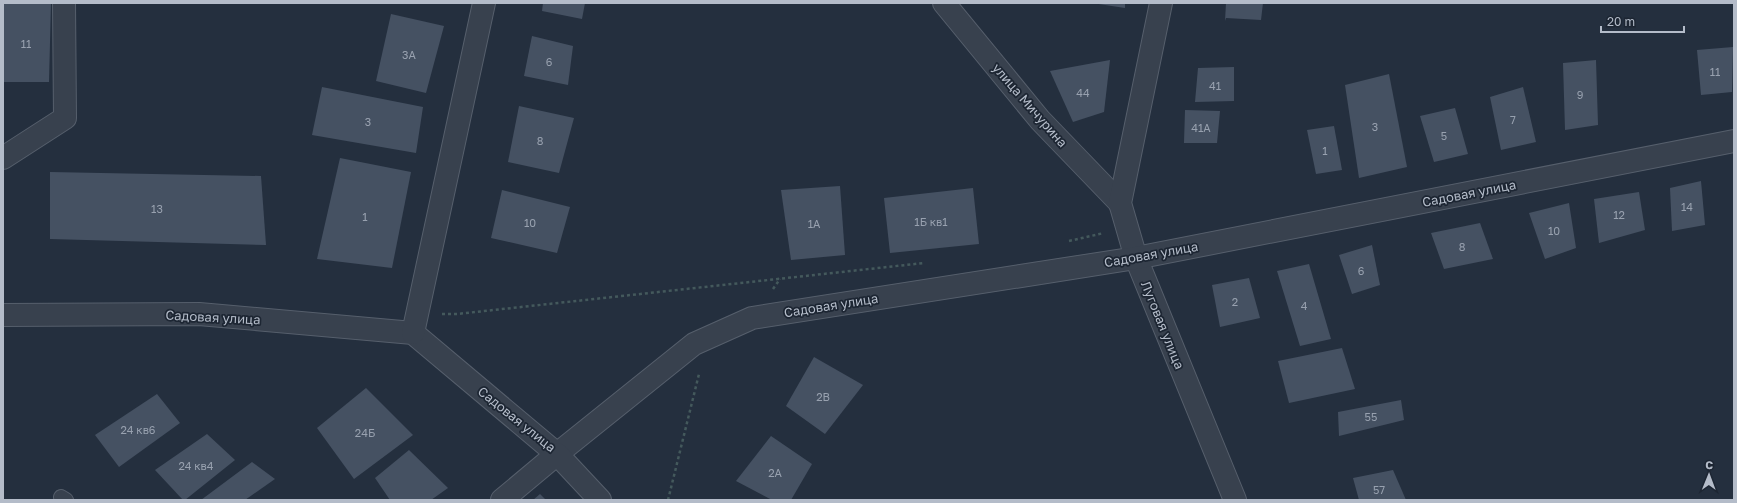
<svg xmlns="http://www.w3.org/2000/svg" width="1737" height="503" font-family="'Golos Text',sans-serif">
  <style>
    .building { fill: #455162 }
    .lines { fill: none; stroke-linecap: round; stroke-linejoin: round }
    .lane-casing { stroke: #565f6c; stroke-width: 16 }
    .street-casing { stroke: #565f6c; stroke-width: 24 }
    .path { stroke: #44595c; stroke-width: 2.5; stroke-dasharray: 3 3; stroke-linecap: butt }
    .lane { stroke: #38414e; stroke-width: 14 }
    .street { stroke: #38414e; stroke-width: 22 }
    .labels { text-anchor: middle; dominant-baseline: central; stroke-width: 3.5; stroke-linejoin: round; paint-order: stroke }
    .number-label { font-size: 11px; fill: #98a1af }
    .street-label { font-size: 13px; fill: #b4bcc9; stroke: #1d2633 }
  </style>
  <rect width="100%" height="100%" fill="#242f3e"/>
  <g class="building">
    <polygon points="3,3 51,3 49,82 3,82"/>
    <polygon points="543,3 585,3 582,19 542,11"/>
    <polygon points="1092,3 1125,3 1125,8"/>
    <polygon points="1226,3 1263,3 1261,20 1226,18 1225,21"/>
    <polygon points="391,14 444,26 426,93 376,81"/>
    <polygon points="532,36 573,46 568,85 524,76"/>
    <polygon points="1733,47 1732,92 1701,95 1697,50"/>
    <polygon points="1110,60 1104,112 1073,122 1050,71"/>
    <polygon points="1596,60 1598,125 1565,130 1563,63"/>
    <polygon points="1234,67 1234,101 1195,102 1198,68"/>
    <polygon points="1389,74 1407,167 1359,178 1345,85"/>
    <polygon points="322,87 423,107 416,153 312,135"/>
    <polygon points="1523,87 1536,142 1501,150 1490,97"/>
    <polygon points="519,106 574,118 559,173 508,162"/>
    <polygon points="1455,108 1468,154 1434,162 1420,116"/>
    <polygon points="1185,110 1220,111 1217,143 1184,143"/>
    <polygon points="1334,126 1342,170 1316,174 1307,130"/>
    <polygon points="340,158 411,172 392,268 317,259"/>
    <polygon points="50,172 261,176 266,245 50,239"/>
    <polygon points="1701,181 1705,225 1672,231 1670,188"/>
    <polygon points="840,186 845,255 791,260 781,190"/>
    <polygon points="973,188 979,244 890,253 884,198"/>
    <polygon points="502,190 570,207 557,253 491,238"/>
    <polygon points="1639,192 1645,230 1599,243 1594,199"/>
    <polygon points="1569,203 1576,248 1545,259 1529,213"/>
    <polygon points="1480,223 1493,259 1444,269 1431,233"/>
    <polygon points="1372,245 1380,285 1352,294 1339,255"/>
    <polygon points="1309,264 1331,339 1300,346 1277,271"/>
    <polygon points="1249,278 1260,318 1220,327 1212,285"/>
    <polygon points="1342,348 1355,389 1289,403 1278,361"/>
    <polygon points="814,357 863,385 825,434 786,406"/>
    <polygon points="366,388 413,435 354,479 317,428"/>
    <polygon points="157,394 180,423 119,467 95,435"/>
    <polygon points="1401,400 1404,420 1339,436 1338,412"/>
    <polygon points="207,434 235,460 185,500 183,500 155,470"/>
    <polygon points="771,436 812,464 791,500 772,500 736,481"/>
    <polygon points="409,450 448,488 431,500 390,500 375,478"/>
    <polygon points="252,462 275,479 245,500 201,500"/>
    <polygon points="1393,470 1406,500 1359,500 1353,478"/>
    <polygon points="540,494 546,500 533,500"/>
  </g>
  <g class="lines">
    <g class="lane-casing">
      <polyline id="lane" points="61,497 66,500"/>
    </g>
    <g class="street-casing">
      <g id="street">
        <polyline points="944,3 1040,120 1120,203"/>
        <polyline points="1161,3 1120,203 1136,258 1235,500"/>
        <polyline points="3,158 65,118 64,3"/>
        <polyline points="3,315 199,314 413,333 557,454 694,344 752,318 1136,258 1734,141"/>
        <polyline points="413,333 484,3"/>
        <polyline points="502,500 557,454 600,500"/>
      </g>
    </g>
    <g class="path">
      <polyline points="1069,241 1104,233"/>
      <polyline points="773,289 780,279"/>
      <polyline points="442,314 457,314 924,263"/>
      <polyline points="668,500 699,374"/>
    </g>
    <use href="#lane" class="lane"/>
    <use href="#street" class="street"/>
  </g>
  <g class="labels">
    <g class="number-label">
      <text x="26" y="43">11</text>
      <text x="409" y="54">3А</text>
      <text x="549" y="61">6</text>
      <text x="1715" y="71">11</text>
      <text x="1215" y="85">41</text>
      <text x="1083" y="92">44</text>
      <text x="1580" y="94">9</text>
      <text x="1513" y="119">7</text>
      <text x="368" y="121">3</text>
      <text x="1375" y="126">3</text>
      <text x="1201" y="127">41А</text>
      <text x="1444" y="135">5</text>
      <text x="540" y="140">8</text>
      <text x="1325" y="150">1</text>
      <text x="1687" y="206">14</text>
      <text x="157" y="208">13</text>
      <text x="1619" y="214">12</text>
      <text x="365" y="216">1</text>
      <text x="931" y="221">1Б кв1</text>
      <text x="530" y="222">10</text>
      <text x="814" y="223">1А</text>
      <text x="1554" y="230">10</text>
      <text x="1462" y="246">8</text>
      <text x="1361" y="270">6</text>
      <text x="1235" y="301">2</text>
      <text x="1304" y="305">4</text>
      <text x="823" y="396">2В</text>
      <text x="1371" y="416">55</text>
      <text x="138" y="429">24 кв6</text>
      <text x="365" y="432">24Б</text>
      <text x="196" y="465">24 кв4</text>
      <text x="775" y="472">2А</text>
      <text x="1379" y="489">57</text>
    </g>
    <g class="street-label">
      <text transform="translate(1030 105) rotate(49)">улица Мичурина</text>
      <text transform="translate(1469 193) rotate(-11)">Садовая улица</text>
      <text transform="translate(1151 254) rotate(-10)">Садовая улица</text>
      <text transform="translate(831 305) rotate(-9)">Садовая улица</text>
      <text transform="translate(213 317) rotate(3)">Садовая улица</text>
      <text transform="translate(1163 325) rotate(68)">Луговая улица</text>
      <text transform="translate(517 419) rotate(39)">Садовая улица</text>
    </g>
  </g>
  <rect width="1737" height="503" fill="none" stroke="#b4bcc9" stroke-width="8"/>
  <g transform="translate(1709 475) rotate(1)" stroke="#1d2633" stroke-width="3" paint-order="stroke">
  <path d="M0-3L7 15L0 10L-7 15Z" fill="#b4bcc9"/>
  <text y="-6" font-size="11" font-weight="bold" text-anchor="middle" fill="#b4bcc9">С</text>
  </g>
  <path d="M1601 26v6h83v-6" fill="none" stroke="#b4bcc9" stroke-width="2"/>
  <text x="1607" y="26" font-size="12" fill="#b4bcc9" stroke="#1d2633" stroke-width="3" paint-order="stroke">20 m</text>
</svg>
